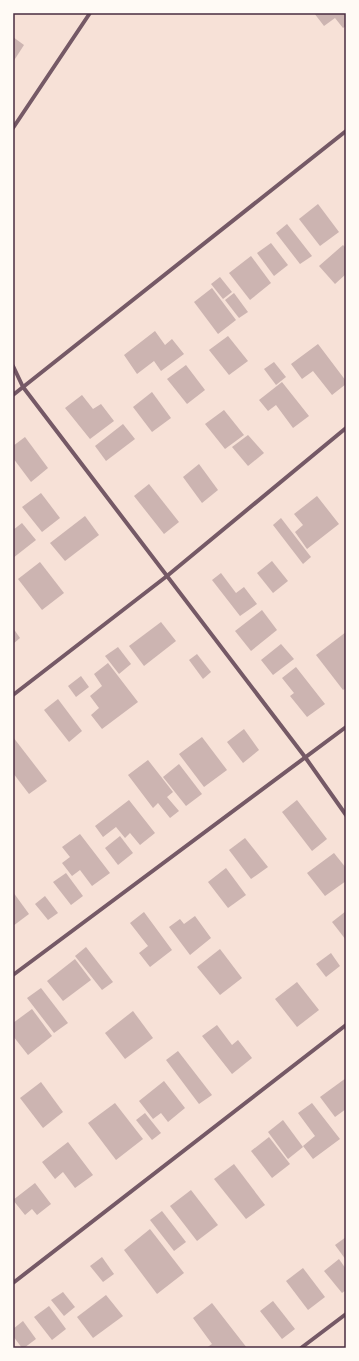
<svg xmlns="http://www.w3.org/2000/svg" width="359" height="1361" font-family="'Source Serif 4',serif">
  <style>
    .building { fill: #ccb4b1 }
    .lines { fill: none; stroke-linecap: round; stroke-linejoin: round }
    .minor { stroke: #755966; stroke-width: 4 }
    .neatline { fill: none; stroke: #4a2c40; stroke-width: 1.5 }
  </style>
  <rect width="100%" height="100%" fill="#f7e1d7"/>
  <g class="building">
    <polygon points="314,13 346,13 346,26 343,28 335,18 324,26"/>
    <polygon points="13,37 24,45 13,62"/>
    <polygon points="318,204 339,232 320,246 299,219"/>
    <polygon points="287,224 312,256 300,264 276,233"/>
    <polygon points="271,243 288,265 274,276 257,253"/>
    <polygon points="343,245 346,248 346,274 335,284 319,266"/>
    <polygon points="251,256 271,283 250,300 229,273"/>
    <polygon points="220,277 232,292 223,299 211,284"/>
    <polygon points="212,288 236,320 218,334 194,302"/>
    <polygon points="234,293 248,312 239,318 225,300"/>
    <polygon points="155,331 165,345 172,339 184,354 161,371 154,361 137,374 124,355"/>
    <polygon points="228,336 248,361 229,375 209,350"/>
    <polygon points="318,344 346,381 346,384 332,395 313,371 302,379 291,364"/>
    <polygon points="274,362 286,377 276,385 264,369"/>
    <polygon points="186,365 205,390 187,404 167,379"/>
    <polygon points="282,382 309,416 293,428 276,405 268,411 259,400"/>
    <polygon points="152,392 171,418 152,432 133,407"/>
    <polygon points="82,395 93,409 101,404 114,421 90,439 65,408"/>
    <polygon points="224,410 244,435 225,449 205,424"/>
    <polygon points="123,424 135,439 106,461 95,446"/>
    <polygon points="248,435 264,453 248,466 232,447"/>
    <polygon points="25,437 48,468 31,482 13,458 13,446"/>
    <polygon points="199,464 218,490 202,503 183,477"/>
    <polygon points="149,484 179,522 164,534 134,496"/>
    <polygon points="41,493 60,518 42,532 22,507"/>
    <polygon points="317,496 339,524 307,549 295,532 303,525 294,514"/>
    <polygon points="85,516 99,535 65,561 50,543"/>
    <polygon points="281,518 311,557 303,564 273,525"/>
    <polygon points="22,523 36,540 13,558 13,530"/>
    <polygon points="272,561 288,581 273,593 257,573"/>
    <polygon points="40,562 64,593 42,610 18,579"/>
    <polygon points="221,573 236,593 244,587 257,604 240,616 212,580"/>
    <polygon points="262,610 277,630 251,651 235,631"/>
    <polygon points="161,622 176,641 144,666 129,646"/>
    <polygon points="13,628 20,638 13,644"/>
    <polygon points="346,632 346,688 343,690 316,655"/>
    <polygon points="281,644 294,659 273,675 261,660"/>
    <polygon points="118,647 131,664 119,674 105,656"/>
    <polygon points="197,654 211,672 203,679 189,660"/>
    <polygon points="108,663 138,702 102,729 91,715 99,708 90,696 102,686 94,674"/>
    <polygon points="296,667 325,704 307,717 290,696 294,693 282,678"/>
    <polygon points="81,676 89,687 76,697 68,686"/>
    <polygon points="58,699 82,731 69,742 44,710"/>
    <polygon points="244,729 259,750 243,763 227,742"/>
    <polygon points="13,737 47,781 29,794 13,773"/>
    <polygon points="202,737 227,770 204,787 179,754"/>
    <polygon points="148,760 173,792 167,797 179,811 170,818 158,803 153,808 128,775"/>
    <polygon points="179,764 202,794 186,806 163,777"/>
    <polygon points="129,800 155,833 140,845 130,833 125,838 116,827 103,837 95,826"/>
    <polygon points="297,800 327,839 312,851 282,812"/>
    <polygon points="80,834 110,873 92,886 80,870 72,876 62,863 70,857 62,847"/>
    <polygon points="120,836 133,853 118,865 105,848"/>
    <polygon points="245,838 268,867 251,879 229,850"/>
    <polygon points="334,853 346,868 346,881 325,896 307,873"/>
    <polygon points="226,868 246,895 228,908 208,882"/>
    <polygon points="66,873 83,896 71,905 53,882"/>
    <polygon points="13,892 29,914 13,926"/>
    <polygon points="45,896 58,913 48,920 35,904"/>
    <polygon points="346,911 346,940 332,922"/>
    <polygon points="144,912 172,950 150,967 139,953 148,946 130,923"/>
    <polygon points="195,916 211,938 190,955 169,927 180,919 184,924"/>
    <polygon points="86,947 113,982 102,990 75,956"/>
    <polygon points="220,949 242,978 220,995 197,967"/>
    <polygon points="331,953 340,966 326,977 316,964"/>
    <polygon points="75,959 91,980 63,1001 47,981"/>
    <polygon points="297,982 319,1010 297,1027 275,999"/>
    <polygon points="41,988 68,1023 54,1033 27,998"/>
    <polygon points="32,1009 52,1036 28,1055 13,1036 13,1023"/>
    <polygon points="133,1011 153,1038 125,1059 105,1033"/>
    <polygon points="217,1025 232,1045 238,1040 252,1058 232,1074 202,1036"/>
    <polygon points="178,1051 212,1095 199,1104 166,1060"/>
    <polygon points="346,1078 346,1109 335,1117 320,1097"/>
    <polygon points="164,1081 185,1108 168,1122 161,1113 153,1119 139,1101"/>
    <polygon points="41,1082 63,1112 43,1128 20,1098"/>
    <polygon points="115,1103 143,1139 116,1160 88,1123"/>
    <polygon points="312,1103 340,1139 313,1159 303,1146 315,1136 298,1113"/>
    <polygon points="145,1113 161,1133 152,1140 136,1120"/>
    <polygon points="283,1120 303,1147 288,1159 268,1132"/>
    <polygon points="269,1137 290,1164 272,1178 251,1151"/>
    <polygon points="68,1142 93,1175 75,1188 63,1172 55,1179 42,1162"/>
    <polygon points="234,1164 265,1205 246,1219 214,1179"/>
    <polygon points="35,1183 51,1204 37,1215 32,1209 25,1215 13,1200"/>
    <polygon points="191,1190 218,1225 197,1241 170,1206"/>
    <polygon points="162,1211 186,1242 174,1251 150,1220"/>
    <polygon points="150,1229 184,1273 157,1294 124,1250"/>
    <polygon points="346,1237 346,1260 335,1245"/>
    <polygon points="102,1257 114,1274 103,1282 90,1266"/>
    <polygon points="339,1259 346,1269 346,1290 342,1293 324,1271"/>
    <polygon points="303,1268 325,1297 308,1310 286,1281"/>
    <polygon points="63,1292 75,1307 64,1316 51,1300"/>
    <polygon points="106,1295 123,1316 93,1338 77,1317"/>
    <polygon points="273,1301 295,1329 282,1339 260,1311"/>
    <polygon points="212,1303 247,1348 206,1348 212,1344 193,1318"/>
    <polygon points="49,1306 66,1329 52,1340 34,1317"/>
    <polygon points="23,1321 36,1339 24,1348 22,1348 13,1336 13,1329"/>
  </g>
  <g class="lines">
    <g class="minor">
      <polyline points="13,128 90,13"/>
      <polyline points="13,366 23,387 305,757 346,815"/>
      <polyline points="13,395 346,131"/>
      <polyline points="13,695 167,576 346,428"/>
      <polyline points="13,975 346,727"/>
      <polyline points="13,1283 346,1025"/>
      <polyline points="301,1348 346,1314"/>
    </g>
  </g>
  <rect width="359" height="1361" fill="none" stroke="#fffaf5" stroke-width="28"/>
  <rect x="14" y="14" width="331" height="1333" class="neatline"/>
</svg>
